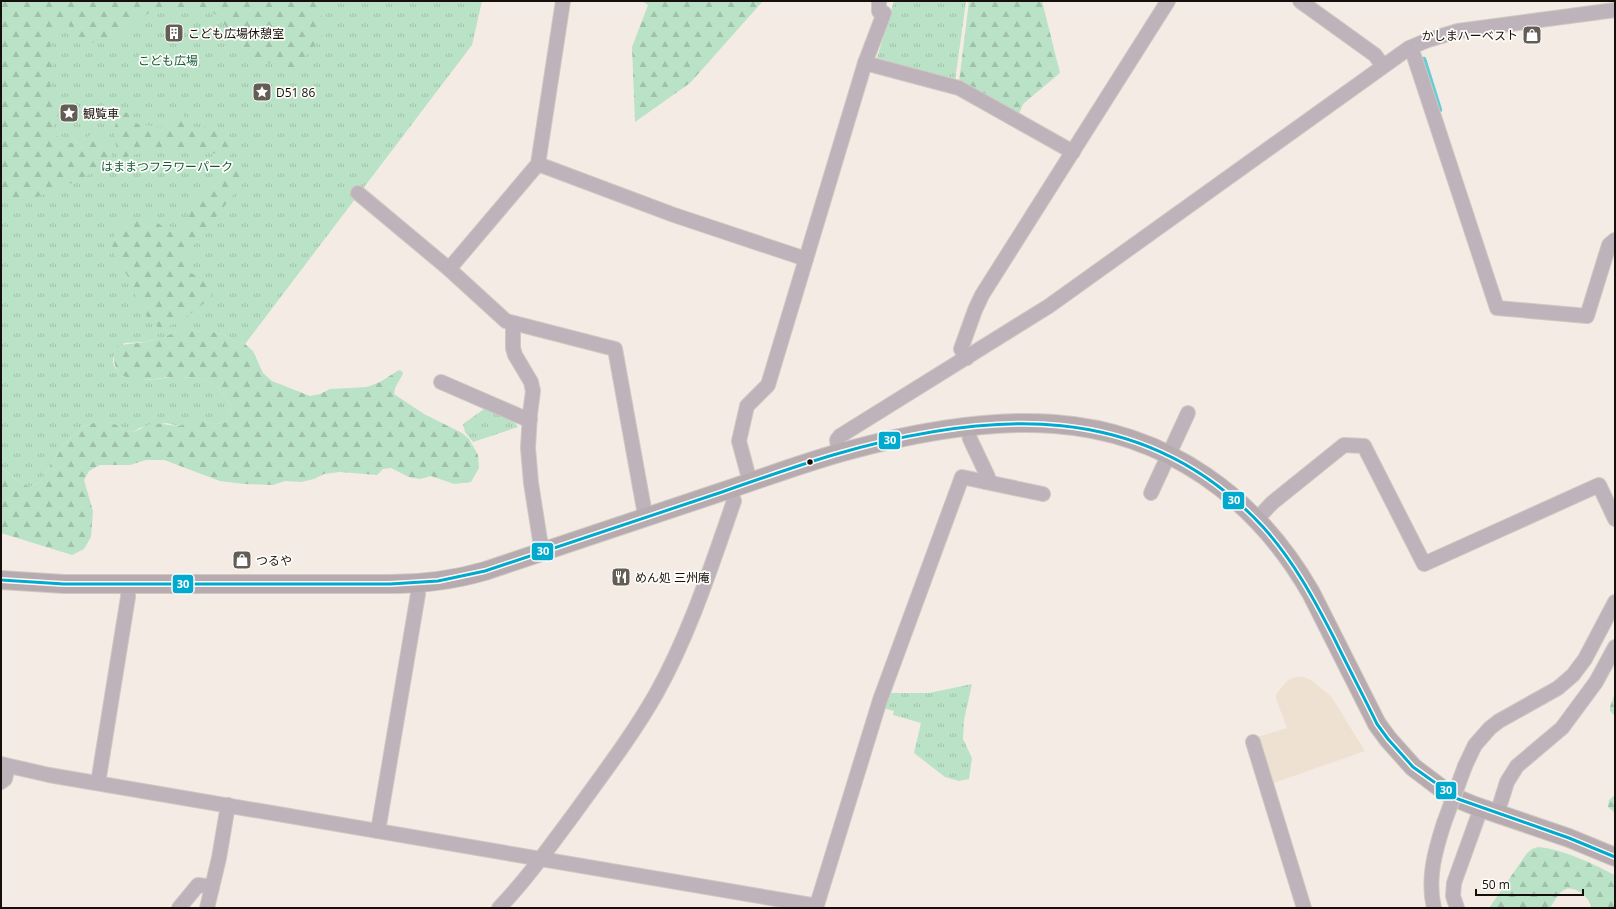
<svg xmlns="http://www.w3.org/2000/svg" width="1616" height="909" font-family="'Open Sans','Noto Sans JP',sans-serif">
  <style>
    .built { fill: #efe1d2 }
    .grass { fill: url(#grass-tufts) }
    .forest { fill: url(#forest-firs) }
    .lines { fill: none; stroke-linecap: round; stroke-linejoin: round }
    .stream { stroke: #67ccd3; stroke-width: 4.5 }
    .minor-casing { stroke: #cfc9c3; stroke-width: 16 }
    .major-casing { stroke: #cfc9c3; stroke-width: 20 }
    .minor { stroke: #beb3ba; stroke-width: 14 }
    .major { stroke: #b8abb0; stroke-width: 18 }
    .minor-bridge-casing { stroke: #cfc9c3; stroke-width: 16; stroke-linecap: butt }
    .minor-bridge { stroke: #beb3ba; stroke-width: 14 }
    .bus-1-casing { stroke: #fefcf9; stroke-width: 6 }
    .bus-1 { stroke: #00a9ce; stroke-width: 3 }
    .bus-dot { fill: #15100b; stroke: #fefcf9; stroke-width: 1.5 }
    .labels { text-anchor: middle; dominant-baseline: central; stroke-width: 3.5; stroke-linejoin: round; paint-order: stroke }
    .poi-label { font-size: 12px; fill: #15100b; stroke: #fefcf9; text-anchor: start }
    .park-label { font-size: 12px; fill: #145d3c; stroke: #fefcf9 }
    .line-badge { stroke: #fefcf9; stroke-width: 1.5 }
    .badge-label { font-size: 11px; text-anchor: middle; font-weight: bold; fill: #fff }
  </style>
  <defs>
    <pattern id="grass-tufts" width="24" height="20" patternUnits="userSpaceOnUse"><rect width="24" height="20" fill="#bae2c6"/><path d="M3 7l-1-3M5 7V3M7 7l1-3M15 17l-1-3M17 17v-4M19 17l1-3" fill="none" stroke="#9fc1a9"/></pattern>
    <pattern id="forest-firs" width="22" height="20" patternUnits="userSpaceOnUse"><rect width="22" height="20" fill="#bae2c6"/><path d="M5 1l3.5 6h-7zM16 11l3.5 6h-7z" fill="#9fc1a9"/></pattern>
  </defs>
  <rect width="100%" height="100%" fill="#f4ece4"/>
  <polygon class="built" points="1296,677 1304,677 1311,680 1331,696 1365,751 1271,784 1257,737 1287,728 1276,699 1276,694 1288,680"/>
  <g class="grass">
    <path d="M 1,1 L 482,1 L 472,45 L 245,344 L 234,341 L 223,334 L 213,332 L 201,332 L 191,330 L 181,330 L 163,338 L 144,342 L 124,343 C 121,347 115,351 114,355 C 108,371 130,379 141,380 C 152,380 162,378 172,377 C 182,377 196,377 206,380 C 218,384 225,397 231,406 L 230,413 L 226,422 L 216,424 L 202,421 L 192,421 L 179,426 L 166,423 L 139,428 L 134,432 L 125,431 L 117,425 L 108,422 L 96,422 L 85,426 L 64,444 L 40,482 L 30,487 L 20,483 L 1,467 Z"/>
    <polygon points="894,1 966,1 955,81 877,58"/>
    <polygon points="487,407 510,415 518,427 473,442 465,432 463,424"/>
    <polygon points="972,684 964,720 963,739 972,758 969,779 959,781 945,777 914,753 921,723 893,715 894,711 883,708 888,693 929,693"/>
  </g>
  <g class="forest">
    <path d="M 1,1 L 321,1 L 322,35 L 294,72 L 280,65 L 252,60 L 237,48 L 222,20 L 210,10 L 197,7 L 189,12 L 167,10 L 153,11 L 138,19 L 120,36 L 91,43 L 84,42 L 74,34 L 68,24 L 58,25 C 44,47 53,47 53,68 C 53,74 49,80 50,86 C 51,91 59,100 62,105 C 57,124 44,127 65,143 L 78,143 L 93,133 C 105,137 112,150 112,162 L 109,165 C 88,174 50,196 29,198 C 19,199 10,198 1,196 Z"/>
    <polygon points="642,1 763,1 690,83 635,122 632,47 648,5"/>
    <polygon points="969,1 1042,1 1060,73 1023,104 1019,114 959,82"/>
    <path d="M 179,109 L 182,110 L 184,114 L 183,120 C 201,134 203,122 219,129 C 223,137 229,143 234,151 L 231,155 C 195,152 159,144 124,158 L 121,158 C 114,144 108,118 128,112 L 132,114 L 137,124 L 160,127 L 169,125 L 176,110 Z"/>
    <path d="M 233,168 L 240,170 L 245,174 L 244,181 L 194,245 L 187,259 L 188,272 L 208,280 L 213,285 L 213,294 C 198,311 181,321 161,330 L 147,317 L 136,299 L 133,284 L 116,259 L 112,245 L 115,232 L 122,220 C 143,214 154,219 170,232 L 180,232 L 186,226 C 190,196 211,183 233,168 Z"/>
    <path d="M 181,330 L 191,330 L 201,332 L 213,332 L 223,334 L 234,341 L 245,344 L 253,351 L 263,373 L 272,381 L 310,396 L 320,394 L 330,389 L 367,387 L 380,382 L 399,370 L 402,371 L 403,374 L 395,388 L 394,394 L 424,414 L 462,433 L 469,439 L 478,455 L 479,468 L 471,482 L 454,484 L 431,476 L 420,479 L 409,477 L 391,468 L 383,469 L 377,475 L 340,472 L 324,474 L 314,479 L 301,482 L 285,481 L 273,485 L 244,484 L 220,481 L 164,460 L 146,460 L 130,465 L 100,465 L 89,471 L 84,480 L 93,511 L 91,537 L 84,549 L 72,555 L 1,533 L 1,467 L 20,483 L 30,487 L 40,482 L 64,444 L 85,426 L 96,422 L 108,422 L 117,425 L 125,431 L 134,432 L 152,423 L 179,426 L 191,421 L 202,421 L 216,424 L 226,422 L 230,413 L 231,406 C 225,397 218,384 206,380 C 196,377 183,377 173,377 C 163,377 152,380 142,380 C 121,380 109,368 116,347 C 126,343 134,344 145,342 C 158,340 169,335 181,330 Z"/>
    <polygon points="1615,692 1615,716 1610,711 1610,707"/>
    <polygon points="1615,795 1615,813 1608,807 1609,800"/>
    <path d="M 1538,847 C 1563,849 1593,864 1615,875 L 1615,908 L 1592,908 C 1590,899 1577,886 1566,889 C 1559,891 1554,902 1550,908 L 1489,908 L 1527,853 L 1532,849 Z"/>
  </g>
  <g class="lines">
    <polyline class="stream" points="1424,59 1440,110"/>
    <g class="minor-casing">
      <g id="minor">
        <polyline points="1300,1 1375,55 1383,66"/>
        <polyline points="1410,48 1414,56 1497,308 1587,316 1609,245 1615,240"/>
        <polyline points="865,63 959,88 1073,152"/>
        <polyline points="538,164 674,215 806,259"/>
        <polyline points="358,193 449,269 506,321 615,349 644,509 647,517"/>
        <polyline points="449,269 538,164 563,1"/>
        <polyline points="513,323 513,348 515,355 531,382 533,391 530,414 528,448 531,483 540,540 544,551"/>
        <polyline points="967,358 961,349 975,310 982,295 1168,1"/>
        <polyline points="441,382 524,418 530,419"/>
        <polyline points="968,428 970,439 988,477 986,482"/>
        <polyline points="839,453 837,440 840,436 1049,306 1409,48 1428,40 1458,31 1615,10"/>
        <polyline points="750,482 739,441 747,406 768,385 865,63 884,13 879,11 879,1"/>
        <polyline points="1151,493 1188,413"/>
        <polyline points="1257,519 1272,503 1344,445 1364,446 1424,564 1599,485 1615,519"/>
        <polyline points="1253,742 1304,908"/>
        <polyline points="1,764 49,775 817,906"/>
        <polyline points="1465,766 1475,745 1490,728 1499,721 1558,688 1573,675 1585,659 1615,602"/>
        <polyline points="1,782 5,779 8,766"/>
        <polyline points="98,783 128,597 128,584"/>
        <polyline points="1497,814 1507,782 1517,766 1562,728 1596,682 1615,647"/>
        <polyline points="378,831 418,594 417,583"/>
        <polyline points="179,908 198,885 212,887"/>
        <polyline points="207,908 219,858 228,805"/>
        <path d="M 499,908 C 527,879 550,846 574,814 C 602,775 632,736 656,694 C 690,633 711,567 734,501 L 730,489"/>
        <polyline points="816,908 880,700 962,477 1043,494"/>
        <path d="M 1434,908 C 1427,879 1435,851 1444,823"/>
        <polyline points="1457,908 1453,896 1454,883 1481,808"/>
      </g>
    </g>
    <g class="major-casing">
      <path id="major" d="M 1,580 L 64,584 L 390,584 C 422,584 454,580 485,571 C 565,544 644,518 724,491 C 766,477 808,461 850,450 C 913,433 989,419 1054,424 C 1167,432 1256,497 1311,593 L 1377,724 L 1388,739 L 1413,767 L 1442,789 L 1458,799 L 1475,806 L 1569,838 L 1615,857"/>
    </g>
    <use href="#minor" class="minor"/>
    <use href="#major" class="major"/>
    <g class="minor-bridge-casing">
      <polyline id="minor-bridge" points="1444,823 1465,766"/>
    </g>
    <use href="#minor-bridge" class="minor-bridge"/>
    <g class="bus-1-casing">
      <path id="bus-1" d="M 1,580 L 64,584 L 390,584 L 438,581 L 485,571 C 564,544 643,518 722,492 C 759,479 796,466 833,455 C 988,410 1144,398 1263,527 C 1293,560 1314,599 1334,638 C 1348,667 1363,695 1377,724 L 1388,739 L 1413,767 L 1458,799 L 1569,838 L 1615,857"/>
    </g>
    <use href="#bus-1" class="bus-1"/>
  </g>
  <defs>
    <g id="building-square" transform="scale(1)"><rect x="-9" y="-9" width="18" height="18" rx="4" fill="#635d57" stroke="#fefcf9"/><path d="M-4-6H4V6H1V3H-1V6H-4ZM-2.5-4.3h1.7v1.8h-1.7ZM.8-4.3h1.7v1.8H.8ZM-2.5-1h1.7V.8h-1.7ZM.8-1h1.7V.8H.8Z" fill="#fff"/></g>
    <g id="shop-square" transform="scale(1)"><rect x="-9" y="-9" width="18" height="18" rx="4" fill="#635d57" stroke="#fefcf9"/><path d="M-5-2.5h2.3a2.7 3.5 0 0 1 5.4 0H5L5.5 6h-11ZM-1.5-2.5h3a1.5 2.3 0 0 0-3 0Z" fill="#fff"/></g>
    <g id="sight-square" transform="scale(1)"><rect x="-9" y="-9" width="18" height="18" rx="4" fill="#635d57" stroke="#fefcf9"/><path d="M0-6L1.8-2.2L6-1.7L2.9 1.2L3.7 5.4L0 3.3L-3.7 5.4L-2.9 1.2L-6-1.7L-1.8-2.2Z" fill="#fff"/></g>
    <g id="restaurant-square" transform="scale(1)"><rect x="-9" y="-9" width="18" height="18" rx="4" fill="#635d57" stroke="#fefcf9"/><path d="M-5-6h1v4h1v-4h1v4h1v-4h1v5L-1.5 .5V6h-2V.5L-5-1ZM5-6V6H3V1.5H1.5Q1.5-4 5-6Z" fill="#fff"/></g>
  </defs>
  <g fill-rule="evenodd">
    <use href="#building-square" x="174" y="33"/>
    <use href="#shop-square" x="1532" y="35"/>
    <use href="#sight-square" x="262" y="92"/>
    <use href="#sight-square" x="69" y="113"/>
    <use href="#shop-square" x="242" y="560"/>
    <use href="#restaurant-square" x="621" y="577"/>
  </g>
  <circle class="bus-dot" cx="810" cy="462" r="3.5"/>
  <g class="labels">
    <g class="poi-label">
      <text x="188" y="33">こども広場休憩室</text>
      <text x="1518" y="35" text-anchor="end">かしまハーベスト</text>
      <text x="276" y="92">D51 86</text>
      <text x="83" y="113">観覧車</text>
      <text x="256" y="560">つるや</text>
      <text x="635" y="577">めん処 三州庵</text>
    </g>
    <g class="park-label">
      <text x="168" y="60">こども広場</text>
      <text x="167" y="166">はままつフラワーパーク</text>
    </g>
  </g>
  <g class="line-badge">
    <rect x="878" y="431" width="23" height="19" rx="4" fill="#00a9ce"/>
    <rect x="1222" y="491" width="23" height="19" rx="4" fill="#00a9ce"/>
    <rect x="531" y="542" width="23" height="19" rx="4" fill="#00a9ce"/>
    <rect x="172" y="574" width="22" height="20" rx="4" fill="#00a9ce"/>
    <rect x="1435" y="781" width="22" height="19" rx="4" fill="#00a9ce"/>
  </g>
  <g class="badge-label">
    <text x="890" y="444">30</text>
    <text x="1234" y="504">30</text>
    <text x="543" y="555">30</text>
    <text x="183" y="588">30</text>
    <text x="1446" y="794">30</text>
  </g>
  <rect width="1616" height="909" fill="none" stroke="#15100b" stroke-width="4"/>
  <path d="M1476 889v6h107v-6" fill="none" stroke="#15100b" stroke-width="2"/>
  <text x="1482" y="889" font-size="12" fill="#15100b" stroke="#fefcf9" stroke-width="3" paint-order="stroke">50 m</text>
</svg>
